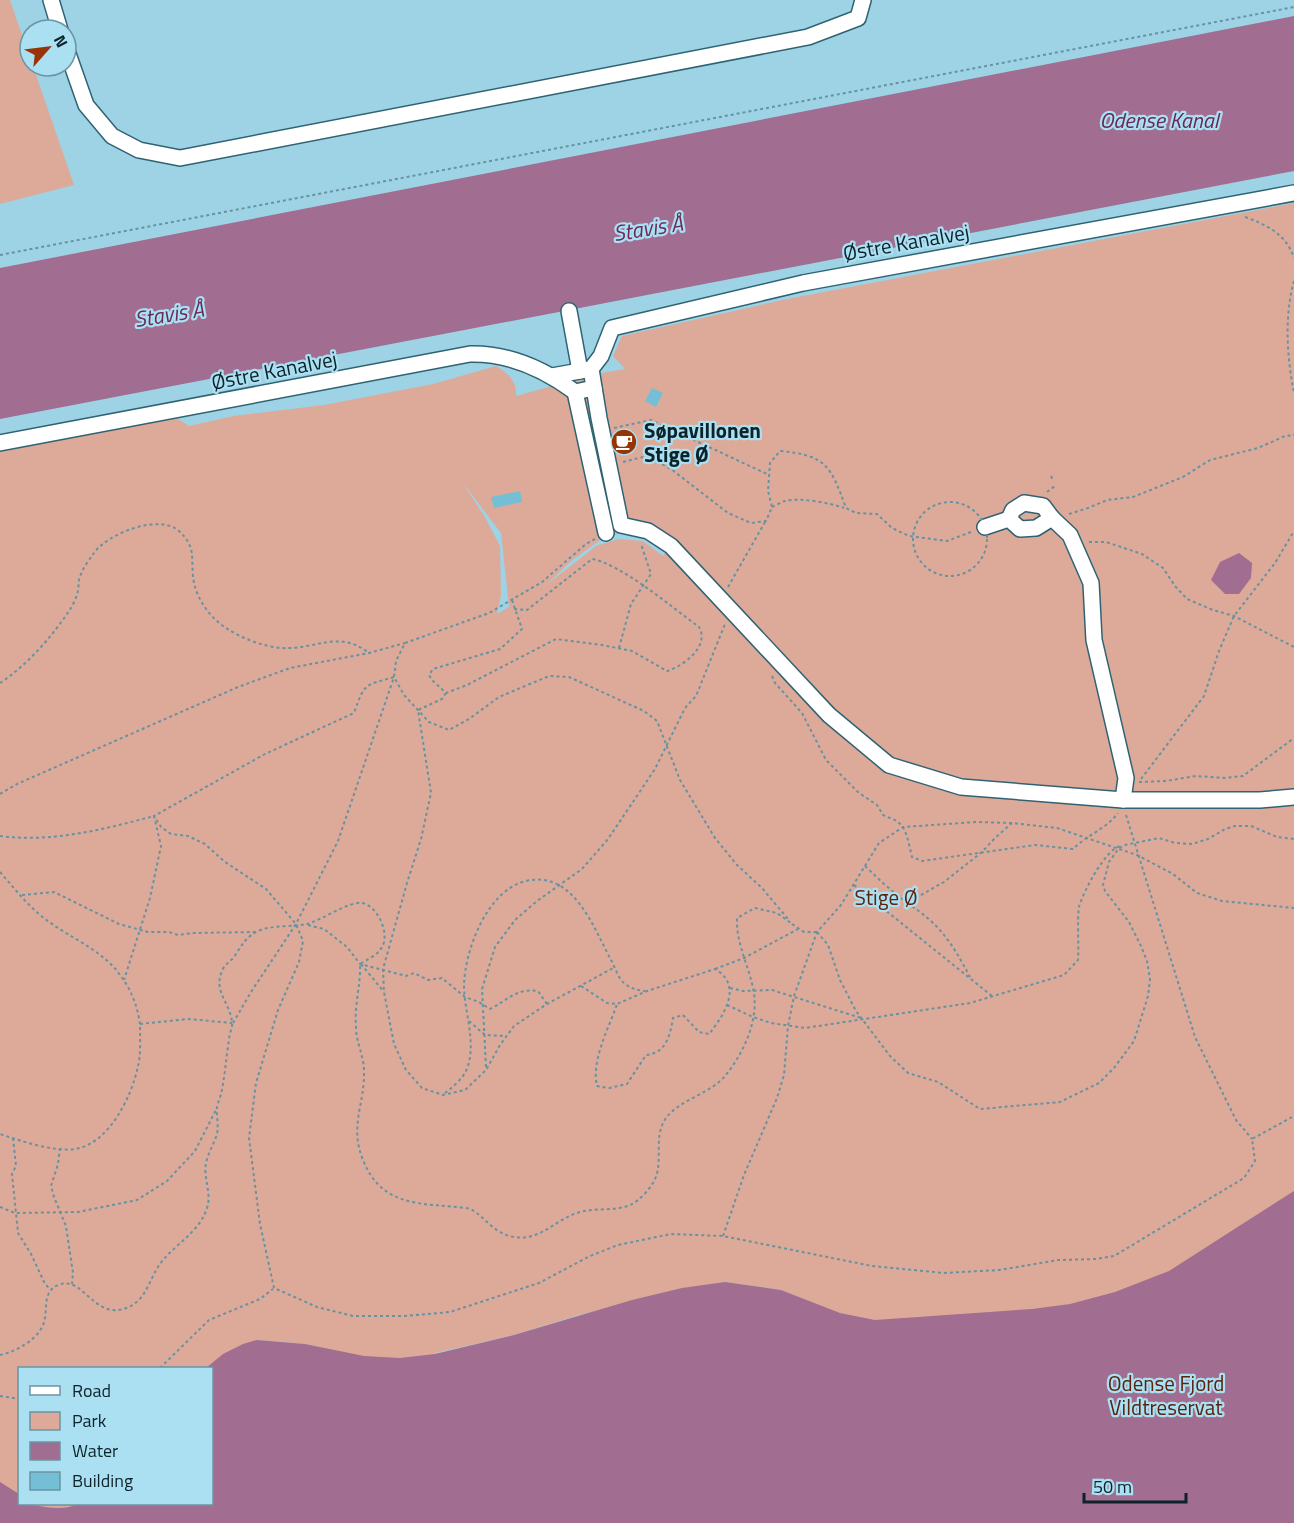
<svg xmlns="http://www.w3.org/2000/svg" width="1294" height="1523" font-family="'Titillium Web',sans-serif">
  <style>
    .green { fill: #da9; fill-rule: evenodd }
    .water { fill: #a16d90 }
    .building { fill: #74bfd6 }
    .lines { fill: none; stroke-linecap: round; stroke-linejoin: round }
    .minor-casing { stroke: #2f6373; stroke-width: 18 }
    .path { stroke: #6892a0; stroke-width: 2; stroke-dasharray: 3 3; stroke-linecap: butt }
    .minor { stroke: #fff; stroke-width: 15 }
    .labels { text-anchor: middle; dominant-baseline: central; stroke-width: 4.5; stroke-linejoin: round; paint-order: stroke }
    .street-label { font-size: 21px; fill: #0d232a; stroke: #aae0f2 }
    .poi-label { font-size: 21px; font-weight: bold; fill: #0d232a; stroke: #aae0f2; text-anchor: start }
    .park-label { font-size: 21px; fill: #5b230d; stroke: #aae0f2 }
    .water-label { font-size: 22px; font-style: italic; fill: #6b2958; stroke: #aae0f2 }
  </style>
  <rect width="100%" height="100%" fill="#9dd3e5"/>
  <g class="green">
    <polygon points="0,0 10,0 30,59 30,66 33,66 74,185 0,204"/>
    <path d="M 1294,203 L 1294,1523 L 0,1523 L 0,452 L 175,417 L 189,426 L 233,416 L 324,405 L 433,384 L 496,366 C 508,373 517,381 516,396 L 596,374 L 625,369 L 613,356 L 622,336 L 787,299 ZM 462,482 L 501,533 L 509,607 L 497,614 L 501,595 L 500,546 L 485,517 ZM 623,532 L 670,544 L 663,556 L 643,541 L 619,539 L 596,546 L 545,586 L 570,562 L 600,540 ZM 725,1282 L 781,1290 L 826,1308 L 431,1354 L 514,1335 L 579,1315 ZM 257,1340 L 305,1344 L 346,1353 L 212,1504 L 20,1504 L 20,1368 L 206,1368 Z"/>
  </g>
  <g class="water">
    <polygon points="1294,16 1294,171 0,419 0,268"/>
    <polygon points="1239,553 1252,563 1251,578 1239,594 1225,594 1211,580 1220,562"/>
    <path d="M 1294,1191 L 1294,1523 L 0,1523 L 0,1482 L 19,1494 L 20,1504 C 40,1504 58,1513 77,1504 L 212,1504 L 212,1368 L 206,1368 L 223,1354 L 243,1344 L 257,1340 L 305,1344 L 364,1356 L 400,1358 L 435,1354 L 514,1335 L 632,1300 L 682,1288 L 725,1282 L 781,1290 L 840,1313 L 875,1320 L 1032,1309 L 1070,1304 L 1115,1292 L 1169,1271 Z"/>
  </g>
  <g class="building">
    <polygon points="652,388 663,393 656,407 645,401"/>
    <polygon points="520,491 522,502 494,508 491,497"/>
  </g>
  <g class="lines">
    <g class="minor-casing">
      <g id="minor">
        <polyline points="51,0 60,30"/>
        <polyline points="66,48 86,105 112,136 139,150 180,158 808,37 858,18 863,0"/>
        <polyline points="569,311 580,371"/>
        <polyline points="591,369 599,418 621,525 648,531 671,546 829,715 889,765 961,787 1123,800 1260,800 1294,797"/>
        <polyline points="552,376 591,369 601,356 612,328 803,283 1294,193"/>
        <polyline points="575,392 606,533"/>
        <path d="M 0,443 L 470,354 C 509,353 544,369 575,392 L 594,388"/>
        <polyline points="1009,519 1013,510 1024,503 1043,506 1052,518"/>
        <polyline points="985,527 1009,519 1020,529 1036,528 1052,518 1070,535 1091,583 1094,640 1126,778 1123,800"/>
      </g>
    </g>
    <g class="path">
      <path d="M 1245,217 C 1267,225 1286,234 1294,258"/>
      <polyline points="0,255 1294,7"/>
      <path d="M 1294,281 C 1284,317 1287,357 1294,393"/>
      <polyline points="614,428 651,420 769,475"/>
      <path d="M 623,462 L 647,456 L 671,469 L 728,513 L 751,523 L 766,521 L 772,507 L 768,491 L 770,463 L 780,451 C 827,455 831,467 846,508 L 856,513 L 877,514 L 892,528 L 909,536 L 947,541 L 971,532"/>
      <polyline points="1051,476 1053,480"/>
      <polyline points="1047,492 1055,486"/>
      <circle cx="950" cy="539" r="37"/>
      <path d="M 772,507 C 776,505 781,502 785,501 C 800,497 830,503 844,508"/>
      <polyline points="1069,514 1088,508 1107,500 1133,497 1183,477 1210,460 1258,448 1285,436 1294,435"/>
      <polyline points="595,539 586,544 542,582 489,613 405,643 396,661 394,677 404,695 429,722 449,730 469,719 499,697 549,676 569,677 644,711 657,721 680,780 715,838 737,865 762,888 788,919"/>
      <polyline points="1089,542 1106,542 1142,554 1163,568 1175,586 1187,599 1213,610 1234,616 1294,647"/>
      <polyline points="728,587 765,522"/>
      <path d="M 512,600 L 522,629 L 500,649 L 433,669 L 429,675 L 432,680 L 446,693 L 467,685 L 556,639 L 602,645 L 632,651 L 667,671 C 684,666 710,646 699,627 C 673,608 621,564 592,559 L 527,610 L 514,609"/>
      <polyline points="619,648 631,604 651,574 641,544"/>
      <path d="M 772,676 L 775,683 L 802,713 L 826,760 L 859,793 L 877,805 L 883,815 L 897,821 L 903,827 L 907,836 L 912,857 L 922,861 L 1035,845 L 1073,849 C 1087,835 1106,829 1118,813"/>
      <path d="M 394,677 C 363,686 365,683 354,713 L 265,754 L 154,816 L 161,827 L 171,834 L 188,836 L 205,844 L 225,862 L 266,889 L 296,924 L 303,941 L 299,962 L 278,1010 L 256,1083 L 249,1138 L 260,1224 L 274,1288 L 317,1307 L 353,1316 L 404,1316 L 450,1312 L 539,1283 L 590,1256 L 618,1245 L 671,1234 L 723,1236 L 872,1266 L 944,1273 L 999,1270 L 1059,1260 L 1096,1259 L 1114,1256 L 1244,1178 L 1255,1161 L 1252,1139 L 1294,1116"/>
      <path d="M 0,683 C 27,665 51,638 69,611 C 73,605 77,597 78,590 C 79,586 78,581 80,577 C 82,569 89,560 94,553 C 107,534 159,513 179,531 C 196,547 191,556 193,576 C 195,597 209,617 226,628 C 241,638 264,647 282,648 C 316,650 338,629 369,653"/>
      <polyline points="446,693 442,699 418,710 431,793 421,839 407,883 383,969 384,992 394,1044 406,1070 422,1088 443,1095 465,1090 486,1070 500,1045 514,1026 547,1004 615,967"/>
      <polyline points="1141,779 1204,696 1219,651 1234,616 1275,563 1294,531"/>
      <polyline points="1139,782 1165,781 1196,776 1225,778 1243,776 1294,738"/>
      <polyline points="0,794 17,784 238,687 290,668 369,653 405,643"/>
      <polyline points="1126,815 1195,1037 1236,1120 1252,1139"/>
      <path d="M 0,836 C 52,843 105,829 154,816 L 161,846 L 150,898 L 124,980"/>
      <polyline points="865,866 884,884 907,903 944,882 982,852 995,838 1012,823"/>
      <path d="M 0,872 C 14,888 27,905 44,918 C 66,936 103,950 120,975 C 131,989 138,1007 140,1025 C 140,1038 141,1054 138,1066 C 132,1096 109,1144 75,1149 C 53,1152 21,1141 0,1134"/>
      <polyline points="854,885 992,996"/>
      <polyline points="22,895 54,892 119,924 148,932 169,932 178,935 193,933 256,932"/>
      <path d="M 907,903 C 940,924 952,943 970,977"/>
      <polyline points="792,924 804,932 817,932"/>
      <path d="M 308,925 L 324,929 L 347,947 L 360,964 L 406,976 L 414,973 L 428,980 L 442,978 L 465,997 L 479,1002 L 490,1009 C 508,1000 516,988 538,991 L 547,1004"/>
      <polyline points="817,932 828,945 840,980 856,1011 890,1056 908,1073 938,1082 980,1109 1060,1102 1099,1083 1114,1068 1134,1041 1148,996 1150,979 1147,961 1141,946 1129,922 1105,891 1103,885 1109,862 1119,848 1125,845 1159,838 1175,843 1192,844 1208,839 1225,829 1235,826 1251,826 1277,837 1294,839"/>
      <polyline points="361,964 384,992"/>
      <polyline points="715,969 744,958 798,929"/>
      <path d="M 581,986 L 607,1003 L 617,1004 L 647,991 L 715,969 C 743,985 725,1014 709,1034 L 699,1032 L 683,1015 L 673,1018 C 670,1036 666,1053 646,1055 L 627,1084 L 609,1088 L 597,1086 C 591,1060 609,1028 617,1004"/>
      <polyline points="730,988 743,991 772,990 861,1018"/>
      <path d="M 727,1005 L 753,1017 L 771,1023 L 805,1028 L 970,1003 L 1064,975 L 1078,960 C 1079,945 1077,920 1079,907 C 1083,892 1106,848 1121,846"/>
      <polyline points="469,1021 485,1035 506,1036"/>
      <polyline points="233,1023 251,992 296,924 338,841 394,677"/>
      <polyline points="140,1024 188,1019 232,1023"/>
      <polyline points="486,1067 482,989 495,947 515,920 537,901 582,869 608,839 655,769 685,708 696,696 725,624"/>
      <path d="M 445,1093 C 454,1086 464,1078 468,1066 C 476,1040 464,1011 464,985 C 465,950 487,890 526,881 C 573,870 593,926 611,960 C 615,967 618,978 624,983 C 631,989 637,990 645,991"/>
      <polyline points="13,1138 16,1166 12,1174 18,1233 31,1254 45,1284 50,1289"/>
      <polyline points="60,1148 58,1164 51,1186 54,1197 66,1226 73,1273 72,1284"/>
      <polyline points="0,1207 15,1213 78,1212 137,1200 167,1181 195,1151 217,1108"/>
      <polyline points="723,1236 744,1175 777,1098 784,1075 788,1026 794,996 817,932 841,905 879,843 903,827 976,822 1012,823 1057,828 1137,855 1173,874 1197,893 1222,901 1294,908"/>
      <path d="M 0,1355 C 15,1352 37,1340 43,1325 C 49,1311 41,1292 58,1285 C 84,1274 94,1323 129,1307 C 146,1299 149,1281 158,1267 C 171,1246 199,1234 207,1208 C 212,1193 203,1178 206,1163 C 208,1153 214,1144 217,1134 C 219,1125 216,1115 217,1107 C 218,1102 220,1098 221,1094 C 225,1076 226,1058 229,1040 C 229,1034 233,1027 232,1022 C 230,1002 213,992 222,971 C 224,965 230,962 234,957 C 241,947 245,937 258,931 C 270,925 293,927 307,924 C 322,920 349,901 362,903 C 378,906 390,934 382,947 C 378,955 368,959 360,964 C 361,985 354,1005 356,1027 C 356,1042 364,1056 364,1071 C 365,1104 349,1126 363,1160 C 382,1208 422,1203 466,1208 C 480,1209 492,1235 515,1237 C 540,1241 555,1220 577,1213 C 593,1207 614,1212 630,1205 C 639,1201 648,1191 653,1183 C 665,1163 652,1137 666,1118 C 679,1100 710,1094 725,1076 C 744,1053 760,1018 753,988 C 748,964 736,943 737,918 L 755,908 L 777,913 L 791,923"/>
      <polyline points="160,1368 209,1320 260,1299 273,1289"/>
      <polyline points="0,1396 20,1399"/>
    </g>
    <use href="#minor" class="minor"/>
  </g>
  <defs>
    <g id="cafe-disc" transform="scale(1.35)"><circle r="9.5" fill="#983303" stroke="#aae0f2"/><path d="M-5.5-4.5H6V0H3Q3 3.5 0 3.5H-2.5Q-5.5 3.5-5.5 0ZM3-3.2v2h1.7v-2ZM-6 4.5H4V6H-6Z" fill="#fff"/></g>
  </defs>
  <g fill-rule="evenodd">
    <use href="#cafe-disc" x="624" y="442"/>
  </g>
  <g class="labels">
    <g class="street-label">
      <text transform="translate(906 242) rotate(-10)">Østre Kanalvej</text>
      <text transform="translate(274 370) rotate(-11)">Østre Kanalvej</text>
    </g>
    <g class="poi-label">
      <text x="644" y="430">Søpavillonen<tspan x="644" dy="24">Stige Ø</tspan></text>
    </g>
    <g class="park-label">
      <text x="886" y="897">Stige Ø</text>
      <text x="1166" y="1383">Odense Fjord<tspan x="1166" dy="24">Vildtreservat</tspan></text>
    </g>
    <g class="water-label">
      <text x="1159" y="120">Odense Kanal</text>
      <text transform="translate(648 228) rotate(-9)">Stavis Å</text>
      <text transform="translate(169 314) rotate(-9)">Stavis Å</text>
    </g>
  </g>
  <rect x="18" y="1367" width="195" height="138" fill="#aae0f2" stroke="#6b94a2" stroke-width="1.5"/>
  <rect x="30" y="1386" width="30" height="9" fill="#ffffff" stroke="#6b94a2" stroke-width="1.5"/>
  <text x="72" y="1397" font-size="18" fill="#0d232a">Road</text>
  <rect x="30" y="1412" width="30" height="18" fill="#ddaa99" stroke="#6b94a2" stroke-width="1.5"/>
  <text x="72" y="1427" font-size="18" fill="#0d232a">Park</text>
  <rect x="30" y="1442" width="30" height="18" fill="#a16d90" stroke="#6b94a2" stroke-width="1.5"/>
  <text x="72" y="1457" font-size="18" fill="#0d232a">Water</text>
  <rect x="30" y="1472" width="30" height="18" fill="#74bfd6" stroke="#6b94a2" stroke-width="1.5"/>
  <text x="72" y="1487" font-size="18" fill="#0d232a">Building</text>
  <g transform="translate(48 48) rotate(62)"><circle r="28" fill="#aae0f2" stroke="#6b94a2" stroke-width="1.5"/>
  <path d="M0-4.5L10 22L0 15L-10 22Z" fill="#983303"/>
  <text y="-9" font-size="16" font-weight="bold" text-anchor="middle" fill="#0d232a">N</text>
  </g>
  <path d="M1084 1493v9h102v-9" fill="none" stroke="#0d232a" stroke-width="3"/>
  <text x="1093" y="1493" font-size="18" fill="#0d232a" stroke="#aae0f2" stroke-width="4.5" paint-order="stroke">50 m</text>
</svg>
